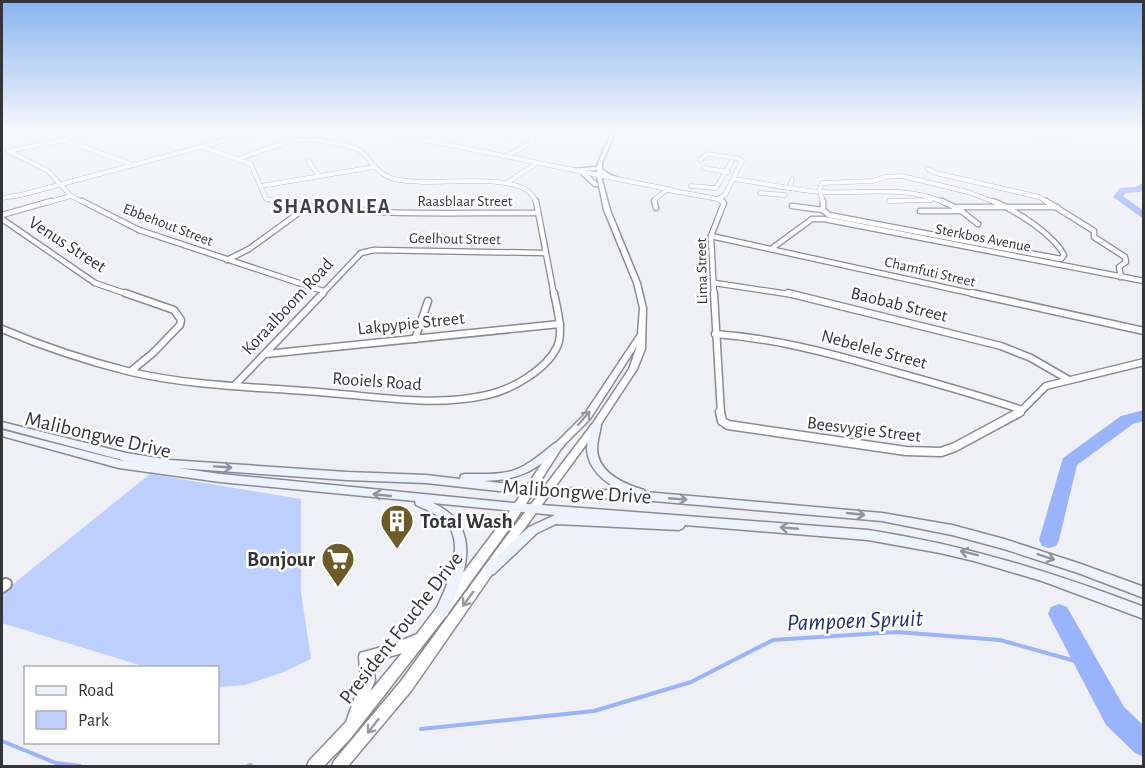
<svg xmlns="http://www.w3.org/2000/svg" width="1145" height="768" font-family="'Alegreya Sans',sans-serif">
  <style>
    .green { fill: #bccffe }
    .lines { fill: none; stroke-linecap: round; stroke-linejoin: round }
    .stream { stroke: #99b4fc; stroke-width: 4 }
    .river { fill: #99b4fc; fill-rule: evenodd }
    .minor-far4-casing { stroke: #898b91; stroke-width: 5 }
    .minor-far3-casing { stroke: #898b91; stroke-width: 7 }
    .minor-far2-casing { stroke: #898b91; stroke-width: 9 }
    .minor-far1-casing { stroke: #898b91; stroke-width: 11 }
    .minor-casing { stroke: #898b91; stroke-width: 14 }
    .tertiary-casing { stroke: #898b91; stroke-width: 3 }
    .secondary-casing { stroke: #898b91; stroke-width: 3 }
    .minor-far4 { stroke: #fff; stroke-width: 4 }
    .minor-far3 { stroke: #fff; stroke-width: 4.5 }
    .minor-far2 { stroke: #fff; stroke-width: 6 }
    .minor-far1 { stroke: #fff; stroke-width: 8 }
    .minor { stroke: #fff; stroke-width: 10 }
    .tertiary { fill: #fff; fill-rule: evenodd }
    .secondary { fill: #edf2ff; fill-rule: evenodd }
    .oneway { stroke: #9a9a9b }
    .oneway2 { stroke: #90949b }
    .labels { text-anchor: middle; dominant-baseline: central; stroke-width: 5; stroke-linejoin: round; paint-order: stroke }
    .far-street-label { font-size: 15px; fill: #343537; stroke: #fff }
    .street-label { font-size: 18px; fill: #343537; stroke: #fff }
    .far-district-label { font-size: 20px; font-weight: bold; letter-spacing: 1.5px; fill: #404247; stroke: #fff }
    .near-street-label { font-size: 21px; fill: #343537; stroke: #fff }
    .near-poi-label { font-size: 21px; font-weight: bold; fill: #343537; stroke: #fff; text-anchor: start }
    .near-water-label { font-size: 24px; font-style: italic; fill: #1b2e7e; stroke: #fff }
  </style>
  <rect width="100%" height="100%" fill="#eef0f6"/>
  <polygon class="green" points="150,474 301,499 301,592 311,659 281,673 245,685 218,687 218,668 146,667 2,623 2,593"/>
  <g class="lines">
    <g class="stream">
      <polyline points="421,729 594,711 691,682 773,640 897,632 1000,640 1086,664"/>
      <polyline points="2,741 56,763 80,766"/>
      <polyline points="248,766 251,765"/>
    </g>
    <g class="river">
      <polygon points="1144,182 1141,192 1126,193 1123,196 1144,211 1144,219 1113,197 1120,188 1136,187"/>
      <polygon points="1144,410 1144,421 1133,424 1077,465 1059,540 1056,546 1049,548 1042,546 1039,540 1063,458 1121,416"/>
      <polygon points="1059,604 1067,607 1124,707 1144,726 1144,757 1135,753 1106,725 1048,614 1051,607"/>
    </g>
    <g class="minor-far4-casing">
      <g id="minor-far4">
        <polyline points="67,131 76,134 91,131"/>
        <polyline points="381,131 672,190"/>
        <polyline points="1024,131 1045,135"/>
        <polyline points="2,132 6,135 2,137"/>
        <polyline points="1039,138 1061,136 1076,131"/>
        <polyline points="203,147 251,164 266,199 286,203"/>
        <polyline points="8,151 48,171 71,196 85,203"/>
        <polyline points="8,151 64,140 134,165"/>
        <polyline points="507,156 532,142 534,131"/>
        <path d="M 238,159 C 261,152 290,137 314,140 C 323,141 351,146 359,150 C 365,153 370,162 375,167 C 388,182 406,181 425,182 C 450,183 530,172 536,203"/>
        <polyline points="700,160 707,154 737,158 742,161 725,195 718,199 724,203"/>
        <polyline points="309,162 319,176"/>
        <polyline points="704,168 728,172"/>
        <polyline points="928,169 936,173 1039,197 1049,203"/>
        <path d="M 734,179 C 763,183 792,190 821,192 C 861,194 907,185 945,203"/>
        <polyline points="508,182 537,163"/>
        <polyline points="261,186 374,167"/>
        <polyline points="691,186 716,188 732,161"/>
        <polyline points="790,188 792,179"/>
        <polyline points="668,190 718,199"/>
        <polyline points="760,193 785,195"/>
        <polyline points="2,198 21,195 260,131"/>
        <polyline points="889,201 931,200"/>
        <polyline points="46,203 71,196"/>
        <polyline points="655,203 654,200 667,189"/>
        <polyline points="823,203 820,189 822,183 873,181 885,177 902,176 968,192 997,203"/>
      </g>
    </g>
    <g class="minor-far3-casing">
      <g id="minor-far3">
        <polyline points="82,201 139,230 323,291"/>
        <path d="M 278,201 C 363,218 452,212 538,213"/>
        <polyline points="536,201 554,295"/>
        <polyline points="654,201 656,208"/>
        <polyline points="823,201 823,210"/>
        <polyline points="942,201 960,210 978,224"/>
        <polyline points="1046,201 1094,231 1094,237 1125,257 1126,262 1119,267 1121,277"/>
        <polyline points="792,206 823,210"/>
        <polyline points="957,207 1057,207"/>
        <path d="M 823,210 L 829,215 L 1061,259 L 1064,255 C 1053,234 1015,210 993,201"/>
        <polyline points="920,211 962,211"/>
        <polyline points="2,215 51,201"/>
        <polyline points="2,219 95,283 130,295"/>
        <polyline points="711,236 979,295"/>
        <polyline points="771,249 812,219 824,219 1144,281"/>
        <polyline points="227,260 249,249 307,207"/>
        <polyline points="715,283 794,295"/>
        <polyline points="321,295 361,253 374,250 545,253"/>
        <polyline points="714,295 711,236 724,203 722,201"/>
      </g>
    </g>
    <g class="minor-far2-casing">
      <g id="minor-far2">
        <polyline points="125,293 174,310 181,320 180,325 153,353 131,371"/>
        <polyline points="714,293 721,414"/>
        <polyline points="788,293 1001,346 1031,358 1069,380"/>
        <polyline points="972,293 1144,331"/>
        <path d="M 2,329 C 44,347 87,361 131,372 C 196,387 263,387 329,393 C 382,397 435,407 487,395 C 511,390 546,370 557,347 C 564,333 557,308 554,293"/>
        <path d="M 715,334 C 772,338 826,352 881,368 C 928,381 976,394 1022,410"/>
        <polyline points="415,339 428,301"/>
        <polyline points="266,354 560,324"/>
        <polyline points="234,386 323,293"/>
        <polyline points="1018,414 1046,386 1144,362"/>
      </g>
    </g>
    <g class="minor-far1-casing">
      <polyline id="minor-far1" points="720,412 722,421 728,425 906,451 941,452 955,447 1020,412"/>
    </g>
    <g class="minor-casing">
      <polyline id="minor" points="2,587 6,584"/>
    </g>
    <g class="tertiary-casing">
      <g id="tertiary">
        <path d="M 612,131 L 616,131 L 602,163 L 602,169 L 610,175 L 625,180 L 623,181 L 606,177 L 602,173 L 601,176 L 610,210 L 640,283 L 646,308 L 645,349 L 637,369 L 599,427 L 511,547 L 411,691 L 348,766 L 332,766 L 334,761 L 401,681 L 503,541 L 593,423 L 629,369 L 637,346 L 590,419 L 562,447 L 517,518 L 446,616 L 350,739 L 324,766 L 307,766 L 309,761 L 346,722 L 361,680 L 359,657 L 360,653 L 393,644 L 417,634 L 509,512 L 556,443 L 584,415 L 638,334 L 640,308 L 634,283 L 604,210 L 597,176 L 597,170 L 572,171 L 570,170 L 572,169 L 597,167 L 598,163 ZM 402,653 L 370,692 L 375,680 L 372,662 Z"/>
        <polygon points="582,173 586,173 598,184 598,186 594,186 582,175"/>
      </g>
    </g>
    <g class="secondary-casing">
      <path id="secondary" d="M 2,422 L 126,453 L 170,460 L 347,472 L 426,475 L 460,479 L 461,475 L 465,474 C 480,474 497,475 512,471 C 528,466 542,453 555,443 L 563,443 L 564,445 L 563,447 C 535,470 521,480 484,481 L 516,485 L 622,491 C 605,483 588,469 587,449 C 587,441 590,433 591,425 L 596,422 L 601,425 C 600,433 597,441 597,449 C 598,473 624,484 644,490 L 645,492 L 882,513 L 952,525 L 1004,539 L 1081,564 L 1144,587 L 1144,598 L 1078,573 L 1004,549 L 952,535 L 882,521 L 653,501 L 516,493 L 426,483 L 347,480 L 178,468 L 220,474 L 503,502 L 868,530 C 965,545 1052,572 1144,607 L 1144,619 L 1042,581 L 974,561 L 940,553 L 868,540 L 685,525 L 683,528 L 679,530 L 556,524 L 537,533 L 494,574 L 490,575 L 486,574 L 484,570 L 486,566 L 529,527 L 555,515 L 433,503 C 485,527 465,576 447,616 L 442,618 L 437,616 L 435,612 C 445,590 466,548 448,525 C 440,515 427,510 416,505 L 415,501 L 220,482 L 119,468 L 2,436 L 2,430 L 119,460 L 149,464 L 126,461 L 2,428 Z"/>
    </g>
    <use href="#minor-far4" class="minor-far4"/>
    <use href="#minor-far3" class="minor-far3"/>
    <use href="#minor-far2" class="minor-far2"/>
    <use href="#minor-far1" class="minor-far1"/>
    <use href="#minor" class="minor"/>
    <use href="#tertiary" class="tertiary"/>
    <use href="#secondary" class="secondary"/>
  </g>
  <defs><path id="oneway-shaft" d="M-6 0H5M1.5-3L5.5 0L1.5 3" fill="none" stroke-width="1.6" stroke-linecap="round" stroke-linejoin="round" transform="scale(1.5)"/></defs>
  <g class="oneway">
    <use href="#oneway-shaft" transform="translate(584 418) rotate(-49)"/>
    <use href="#oneway-shaft" transform="translate(468 599) rotate(126)"/>
    <use href="#oneway-shaft" transform="translate(373 726) rotate(128)"/>
  </g>
  <g class="oneway2">
    <use href="#oneway-shaft" transform="translate(223 467) rotate(4)"/>
    <use href="#oneway-shaft" transform="translate(382 495) rotate(-174)"/>
    <use href="#oneway-shaft" transform="translate(678 499) rotate(5)"/>
    <use href="#oneway-shaft" transform="translate(856 514) rotate(6)"/>
    <use href="#oneway-shaft" transform="translate(789 528) rotate(-175)"/>
    <use href="#oneway-shaft" transform="translate(969 553) rotate(-166)"/>
    <use href="#oneway-shaft" transform="translate(1046 557) rotate(18)"/>
  </g>
  <linearGradient id="sky" x2="0" y2="1"><stop stop-color="#88b4f0"/><stop offset="0.55" stop-color="#f7f8fb"/><stop offset="1" stop-color="#f7f8fb" stop-opacity="0"/></linearGradient>
  <rect width="1145" height="239" fill="url(#sky)"/>
  <defs>
    <g id="building-pin" transform="scale(1.725)"><path d="M0 17L-7.5 6A9.5 9.5 0 1 1 7.5 6Z" fill="#6e5a29" stroke="#fff"/><path d="M-4-6H4V6H1V3H-1V6H-4ZM-2.5-4.3h1.7v1.8h-1.7ZM.8-4.3h1.7v1.8H.8ZM-2.5-1h1.7V.8h-1.7ZM.8-1h1.7V.8H.8Z" fill="#fff"/></g>
    <g id="supermarket-pin" transform="scale(1.725)"><path d="M0 17L-7.5 6A9.5 9.5 0 1 1 7.5 6Z" fill="#6e5a29" stroke="#fff"/><path d="M-6-5.5h2.5l.6 2H6L4.5 2H-2.5L-4.4-4H-6ZM-1.5 3.2a1.3 1.3 0 1 0 .1 0ZM3 3.2a1.3 1.3 0 1 0 .1 0Z" fill="#fff"/></g>
  </defs>
  <g fill-rule="evenodd">
    <use href="#building-pin" x="397" y="521"/>
    <use href="#supermarket-pin" x="338" y="559"/>
  </g>
  <g class="labels">
    <g class="far-street-label">
      <text x="465" y="201">Raasblaar Street</text>
      <text transform="translate(168 225) rotate(21)">Ebbehout Street</text>
      <text transform="translate(983 238) rotate(11)">Sterkbos Avenue</text>
      <text transform="translate(455 239) rotate(1)">Geelhout Street</text>
      <text transform="translate(702 271) rotate(-91)">Lima Street</text>
      <text transform="translate(930 272) rotate(13)">Chamfuti Street</text>
    </g>
    <g class="street-label">
      <text transform="translate(67 245) rotate(33)">Venus Street</text>
      <text transform="translate(899 305) rotate(14)">Baobab Street</text>
      <text transform="translate(288 307) rotate(-47)">Koraalboom Road</text>
      <text transform="translate(411 324) rotate(-6)">Lakpypie Street</text>
      <text transform="translate(874 350) rotate(15)">Nebelele Street</text>
      <text transform="translate(377 382) rotate(4)">Rooiels Road</text>
      <text transform="translate(864 430) rotate(7)">Beesvygie Street</text>
    </g>
    <g class="far-district-label">
      <text x="332" y="207">SHARONLEA</text>
    </g>
    <g class="near-street-label">
      <text transform="translate(98 435) rotate(13)">Malibongwe Drive</text>
      <text transform="translate(577 492) rotate(4)">Malibongwe Drive</text>
      <text transform="translate(401 628) rotate(-52)">President Fouche Drive</text>
    </g>
    <g class="near-poi-label">
      <text x="420" y="521">Total Wash</text>
      <text x="315" y="559" text-anchor="end">Bonjour</text>
    </g>
    <g class="near-water-label">
      <text transform="translate(855 621) rotate(-2)">Pampoen Spruit</text>
    </g>
  </g>
  <rect width="1145" height="768" fill="none" stroke="#343537" stroke-width="6"/>
  <rect x="24" y="666" width="195" height="78" fill="#ffffff" stroke="#aeaeaf" stroke-width="1.5"/>
  <rect x="36" y="686" width="30" height="9" fill="#edf2ff" stroke="#aeaeaf" stroke-width="1.5"/>
  <text x="78" y="696" font-size="18" fill="#343537">Road</text>
  <rect x="36" y="711" width="30" height="18" fill="#bccffe" stroke="#aeaeaf" stroke-width="1.5"/>
  <text x="78" y="726" font-size="18" fill="#343537">Park</text>
</svg>
